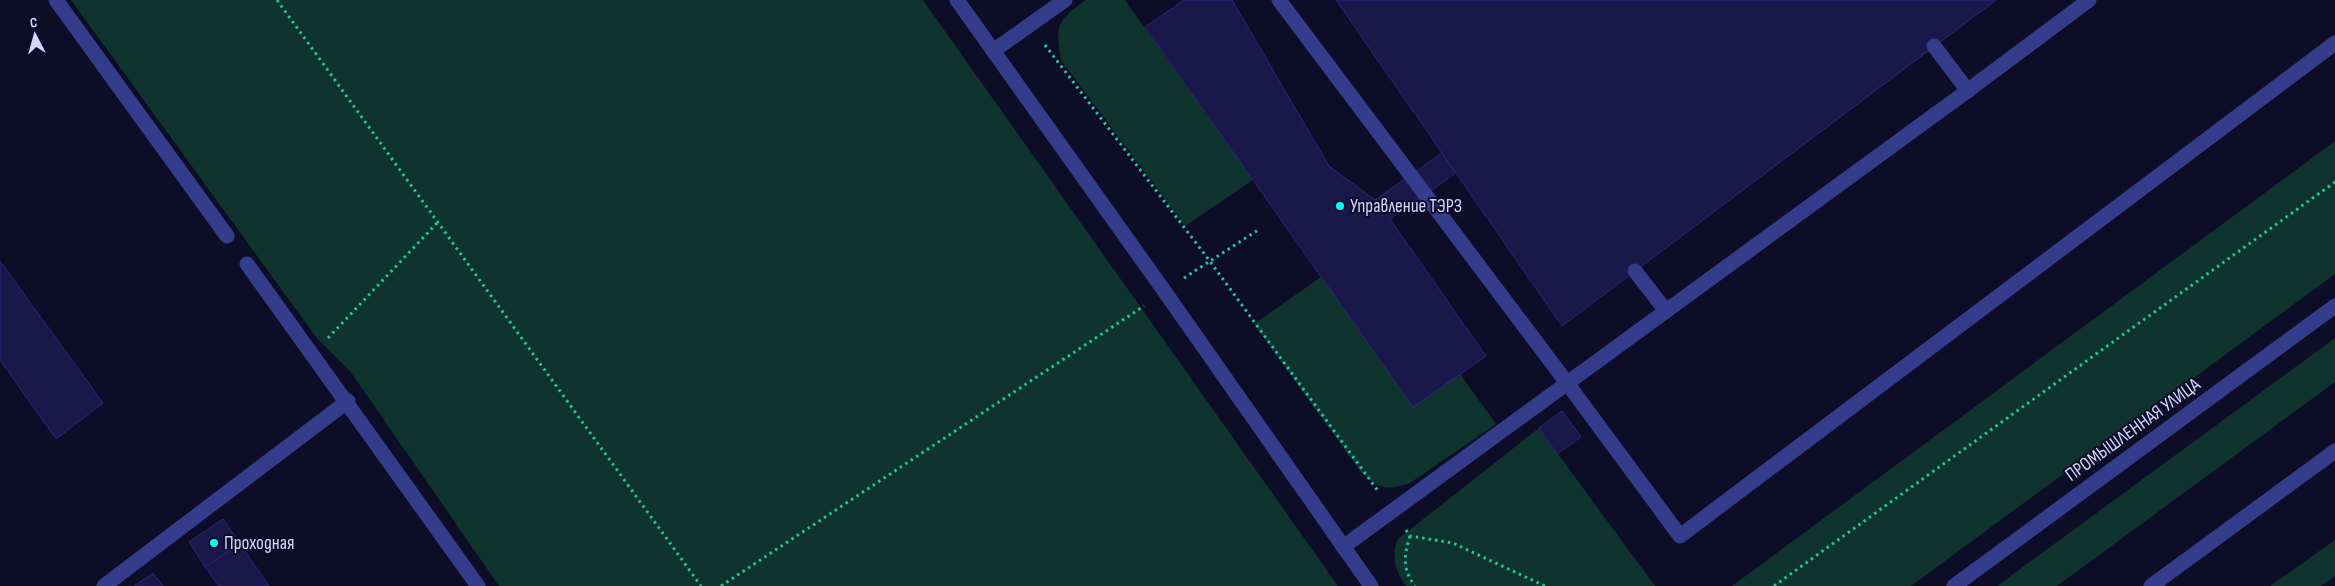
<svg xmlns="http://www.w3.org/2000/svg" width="2335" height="586" font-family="'Sofia Sans Condensed',sans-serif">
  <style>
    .green { fill: #0f332d }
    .building { fill: #1a174b; stroke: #2b2779 }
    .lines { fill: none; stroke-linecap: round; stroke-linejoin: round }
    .path { stroke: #23c4a4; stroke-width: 3; stroke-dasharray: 2.5 4; stroke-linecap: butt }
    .minor { stroke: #333d8c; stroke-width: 15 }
    .poi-dot { fill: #00fff4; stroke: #0e0d28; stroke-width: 2 }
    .labels { text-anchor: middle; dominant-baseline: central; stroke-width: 4; stroke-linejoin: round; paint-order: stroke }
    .poi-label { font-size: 19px; fill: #d4d5ff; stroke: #0e0d28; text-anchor: start }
    .street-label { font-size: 19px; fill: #d4d5ff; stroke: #0e0d28 }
  </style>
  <rect width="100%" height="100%" fill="#0e0d28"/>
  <g class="green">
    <polygon points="71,0 923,0 1338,586 499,586 350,371 316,337"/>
    <path d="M 1086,0 L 1125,0 L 1253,180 L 1185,226 L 1061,60 C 1055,25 1057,20 1086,0 Z"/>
    <polygon points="2335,141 2335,274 1911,586 1732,586"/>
    <path d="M 1321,277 L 1460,374 L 1496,424 L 1410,483 C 1386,491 1378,489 1360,471 L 1254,324 Z"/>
    <polygon points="2335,338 2335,382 2057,586 1997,586"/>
    <path d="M 1539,428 L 1655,586 L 1406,586 C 1396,572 1390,555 1398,539 Z"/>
    <polygon points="2335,540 2335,576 2321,586 2270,586"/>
  </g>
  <g class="building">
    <polygon points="1184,0 1232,0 1329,166 1375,200 1442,153 1456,173 1390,219 1486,356 1413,407 1145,27"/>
    <polygon points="1336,0 1996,0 1562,326"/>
    <polygon points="0,261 103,403 56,439 0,360"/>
    <polygon points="1562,411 1581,437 1557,454 1539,428"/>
    <polygon points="223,519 240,544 205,567 189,542"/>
    <polygon points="240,544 269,586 219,586 205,567"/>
    <polygon points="153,573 163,586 134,586"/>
  </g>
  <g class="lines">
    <g class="path">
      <polyline points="277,0 701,586"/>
      <polyline points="1045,45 1209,260 1378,491"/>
      <polyline points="1184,278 1258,230"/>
      <polyline points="328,338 438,222"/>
      <polyline points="1406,530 1410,536 1453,543 1545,586"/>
      <path d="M 1410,536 C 1404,555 1402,569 1415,586"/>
      <polyline points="721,586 1144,306"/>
      <polyline points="1774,586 2335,182"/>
    </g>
    <g class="minor">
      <polyline points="56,0 227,236"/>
      <polyline points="957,0 1165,292 1371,586"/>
      <polyline points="1279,0 1567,383 1680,536 2335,43"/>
      <polyline points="1934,46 1968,91"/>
      <polyline points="993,51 1065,0"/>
      <polyline points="247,264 478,586"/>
      <polyline points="1635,271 1666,311"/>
      <polyline points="1343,547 1959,97 2089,0"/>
      <polyline points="104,586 348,401"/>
      <polyline points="1954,586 2335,306"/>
      <polyline points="2151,586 2335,451"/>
    </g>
  </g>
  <g class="poi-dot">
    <circle cx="1340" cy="206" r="5"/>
    <circle cx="214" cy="543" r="5"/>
  </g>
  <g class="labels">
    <g class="poi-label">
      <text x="1350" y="206">Управление ТЭРЗ</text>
      <text x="224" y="543">Проходная</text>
    </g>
    <g class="street-label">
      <text transform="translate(2133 430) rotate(-36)">ПРОМЫШЛЕННАЯ УЛИЦА</text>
    </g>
  </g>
  <g transform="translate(35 35) rotate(354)" stroke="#0e0d28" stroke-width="4" paint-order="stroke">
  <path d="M0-4L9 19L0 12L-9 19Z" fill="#d4d5ff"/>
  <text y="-8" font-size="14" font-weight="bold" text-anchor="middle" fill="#d4d5ff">С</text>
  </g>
</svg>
